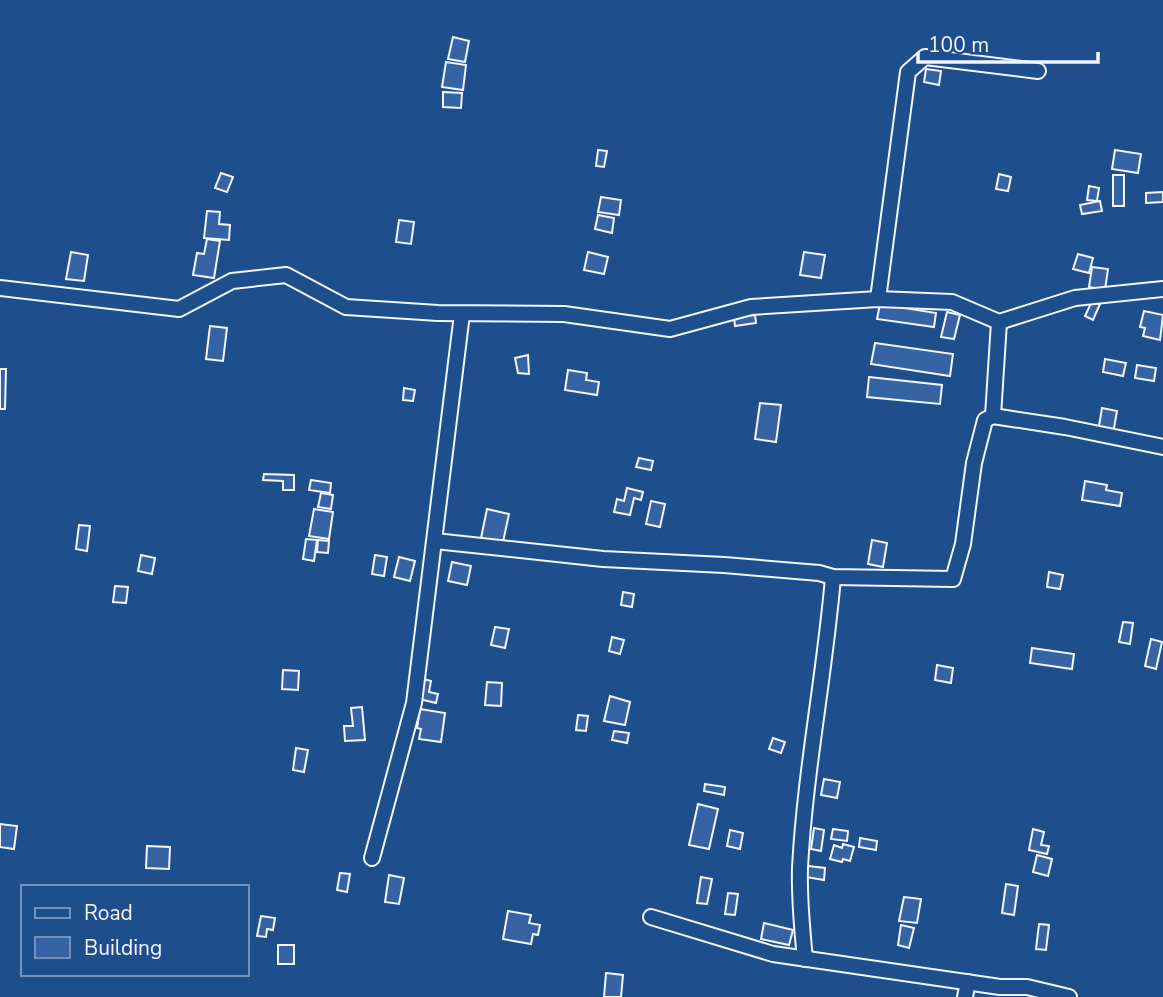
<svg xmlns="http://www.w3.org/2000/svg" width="1163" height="997" font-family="'Nunito Sans',sans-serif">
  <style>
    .building { fill: #3563a3; stroke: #f2f6ff; stroke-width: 2 }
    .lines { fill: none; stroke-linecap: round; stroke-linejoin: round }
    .minor-casing { stroke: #f2f6ff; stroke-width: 18 }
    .minor { stroke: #1f4e8c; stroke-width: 14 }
  </style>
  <rect width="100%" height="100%" fill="#1f4e8c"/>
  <g class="building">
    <polygon points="453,37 469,41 465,62 448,59"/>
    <polygon points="446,62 466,65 463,90 442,87"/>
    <polygon points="926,69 941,71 939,85 924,82"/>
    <polygon points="443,92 462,93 461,108 443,107"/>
    <polygon points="598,150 607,151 604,167 596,166"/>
    <polygon points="1115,150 1141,154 1138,173 1112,169"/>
    <polygon points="221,173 233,177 227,192 215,188"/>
    <polygon points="999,174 1011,177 1008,191 996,189"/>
    <rect x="1113" y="175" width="11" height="31"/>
    <polygon points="1089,186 1099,188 1097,201 1087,200"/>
    <polygon points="1163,192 1163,202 1146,203 1146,193"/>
    <polygon points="601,197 621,200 619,215 598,212"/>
    <polygon points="1100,201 1102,211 1082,214 1080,205"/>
    <polygon points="207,211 220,212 219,224 230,225 229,240 204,238"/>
    <polygon points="598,215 614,218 612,233 595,229"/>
    <polygon points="399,220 414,222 411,244 396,242"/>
    <polygon points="207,239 220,241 214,278 193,275 197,253 204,254"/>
    <polygon points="71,252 88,255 84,281 66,279"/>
    <polygon points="588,252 608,257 604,274 584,270"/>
    <polygon points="804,252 825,255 821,278 800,275"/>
    <polygon points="1078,254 1093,258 1089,273 1073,269"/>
    <polygon points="1092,267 1108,269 1105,290 1089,287"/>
    <polygon points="1092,301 1100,304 1093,320 1085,316"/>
    <polygon points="880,304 936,313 934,327 877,319"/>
    <polygon points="1144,311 1163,315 1160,340 1143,336 1145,328 1140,327"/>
    <polygon points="947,312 960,315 954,339 941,337"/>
    <polygon points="755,315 756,323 735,326 734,318"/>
    <polygon points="210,326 227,328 223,361 206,359"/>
    <polygon points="875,343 953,354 950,376 871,364"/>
    <polygon points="528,355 529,374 518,373 515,358"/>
    <polygon points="1105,359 1126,363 1123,376 1103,372"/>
    <polygon points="1137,365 1156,368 1154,381 1135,378"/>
    <polygon points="0,369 6,369 5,409 0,409"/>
    <polygon points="568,370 587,373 586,380 599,382 597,395 565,390"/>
    <polygon points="869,377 942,385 940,404 867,397"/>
    <polygon points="404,388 415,390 413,401 403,400"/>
    <polygon points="760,403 781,405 776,442 755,439"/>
    <polygon points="1102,408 1117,411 1113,434 1098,432"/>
    <polygon points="639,458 653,461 651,470 636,467"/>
    <polygon points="264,474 294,475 294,490 283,490 283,481 263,480"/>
    <polygon points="311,480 331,483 330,493 309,490"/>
    <polygon points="1085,481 1107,485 1106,490 1122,493 1120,506 1082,500"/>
    <polygon points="627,488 643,492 641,500 634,498 630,515 614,512 617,499 624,501"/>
    <polygon points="321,493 333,495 331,509 318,507"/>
    <polygon points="651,501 665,504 660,527 646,524"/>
    <polygon points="314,509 333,512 329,539 309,536"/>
    <polygon points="487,509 509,514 503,542 481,538"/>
    <polygon points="79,525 90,526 87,551 76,549"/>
    <polygon points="306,539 317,540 314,561 303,559"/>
    <polygon points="318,540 329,541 328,553 317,552"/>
    <polygon points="872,540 887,543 883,567 868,564"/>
    <polygon points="141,555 155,558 152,574 138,571"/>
    <polygon points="375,555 387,557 384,576 372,574"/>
    <polygon points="399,557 415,561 410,581 394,577"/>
    <polygon points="452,562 471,566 467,585 448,581"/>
    <polygon points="1049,572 1063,575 1060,589 1047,587"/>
    <polygon points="115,586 128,587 126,603 113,602"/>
    <polygon points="623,592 634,594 632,607 621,605"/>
    <polygon points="1123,622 1133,623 1130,644 1119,642"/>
    <polygon points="495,627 509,629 505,648 491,645"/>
    <polygon points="612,637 624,640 620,654 609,651"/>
    <polygon points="1151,639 1162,642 1156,669 1145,666"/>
    <polygon points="1032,648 1074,654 1072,669 1030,663"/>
    <polygon points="937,665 953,668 951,683 935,680"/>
    <polygon points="283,670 299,671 298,690 282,689"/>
    <polygon points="420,678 431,681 429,692 438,694 436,703 415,698"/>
    <polygon points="487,682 502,683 501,706 485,705"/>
    <polygon points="610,696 630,702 625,725 604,721"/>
    <polygon points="362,707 365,740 345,741 344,726 353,726 351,708"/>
    <polygon points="420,709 445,713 441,742 419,739 421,729 417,728"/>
    <polygon points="578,715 588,716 586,731 576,730"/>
    <polygon points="614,731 629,733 627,743 612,740"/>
    <polygon points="773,738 785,742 781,753 769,749"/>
    <polygon points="296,748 308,750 304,772 293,770"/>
    <polygon points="824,779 840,782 837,798 821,795"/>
    <polygon points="705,784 725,787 724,795 704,791"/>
    <polygon points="698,804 718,809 709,849 689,845"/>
    <polygon points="0,824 17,826 14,849 0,847"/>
    <polygon points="814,828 824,830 821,851 811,849"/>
    <polygon points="833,829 848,831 847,841 831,839"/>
    <polygon points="1033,829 1044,832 1041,845 1049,846 1047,854 1029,850"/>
    <polygon points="730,830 743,833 740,849 727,846"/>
    <polygon points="860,838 877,841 876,850 859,847"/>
    <polygon points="843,844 854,847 850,861 843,859 842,862 830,859 834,845 842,848"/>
    <polygon points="147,846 170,847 169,869 146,868"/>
    <polygon points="1037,855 1052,859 1048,876 1033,872"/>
    <polygon points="808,866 825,868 824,880 806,877"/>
    <polygon points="340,873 350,874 347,892 337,890"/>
    <polygon points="389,875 404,878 399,904 385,902"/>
    <polygon points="701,877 712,879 707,904 697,903"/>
    <polygon points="1006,884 1018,886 1014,915 1002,913"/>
    <polygon points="728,893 738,894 735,915 725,914"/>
    <polygon points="904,897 921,899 917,923 899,921"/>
    <polygon points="508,911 531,915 529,923 540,925 538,935 533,934 531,944 503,939"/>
    <polygon points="261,916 275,918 273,930 267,929 266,937 257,936"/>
    <polygon points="764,923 793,930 789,945 761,939"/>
    <polygon points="1039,924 1049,925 1046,950 1036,949"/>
    <polygon points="901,925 914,928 909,948 898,945"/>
    <rect x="278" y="945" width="16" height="19"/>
    <polygon points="606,973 623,975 621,997 604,997"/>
  </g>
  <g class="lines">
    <g class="minor-casing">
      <g id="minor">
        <polyline points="0,288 179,309 232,281 286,275 346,307 438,313 564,314 670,329 751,307 878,299 952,302 999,322 1075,298 1163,289"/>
        <polyline points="878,299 908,72 925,57 1038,71"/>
        <polyline points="993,416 999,322"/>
        <polyline points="435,541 603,559 724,565 819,573 833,577 953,579 963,544 974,463 985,420 993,416 1065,427 1163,447"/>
        <polyline points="372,858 414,703 462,314"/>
        <polyline points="651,917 773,954 1000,987 1027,987 1069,997"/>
        <path d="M 805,959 C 802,929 799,898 800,868 C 805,771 825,674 833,577"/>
        <polyline points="965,997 968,982"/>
      </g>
    </g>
    <use href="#minor" class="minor"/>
  </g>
  <rect x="21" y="885" width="228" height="91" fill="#1f4e8c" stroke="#7391ba" stroke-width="2"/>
  <rect x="35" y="908" width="35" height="10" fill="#1f4e8c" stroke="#7391ba" stroke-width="2"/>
  <text x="84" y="920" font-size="21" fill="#f2f6ff">Road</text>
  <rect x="35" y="937" width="35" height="21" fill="#3563a3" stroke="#7391ba" stroke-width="2"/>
  <text x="84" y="955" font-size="21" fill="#f2f6ff">Building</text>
  <path d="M918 52v10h180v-10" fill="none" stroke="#f2f6ff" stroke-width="3.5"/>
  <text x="928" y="52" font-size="21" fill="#f2f6ff" stroke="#1f4e8c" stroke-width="5" paint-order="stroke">100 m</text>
</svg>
